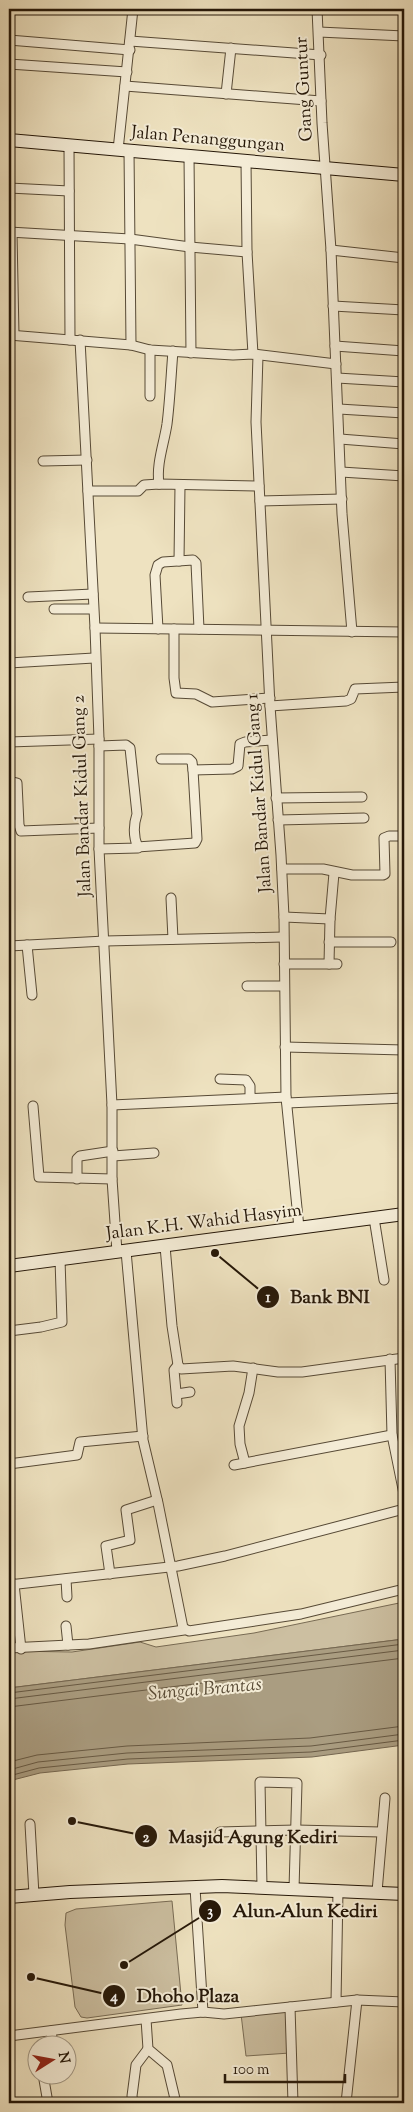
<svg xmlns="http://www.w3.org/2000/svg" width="413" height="2112" font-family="'Sorts Mill Goudy',serif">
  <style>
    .green { fill: #ccbfa1; stroke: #786b54 }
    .water { fill: #aa9d81; stroke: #756751 }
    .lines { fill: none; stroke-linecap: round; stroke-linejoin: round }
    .shore { stroke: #685a44; stroke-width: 1 }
    .minor-casing { stroke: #574a36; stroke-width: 11 }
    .secondary-casing { stroke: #251708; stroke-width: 14 }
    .minor { stroke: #f4ecd6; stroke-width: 9 }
    .secondary { stroke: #f4ecd6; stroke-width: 12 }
    .labels { text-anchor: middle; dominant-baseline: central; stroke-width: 4; stroke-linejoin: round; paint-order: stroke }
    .street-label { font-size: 18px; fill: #251708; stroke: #f4ecd6 }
    .water-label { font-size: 19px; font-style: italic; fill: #5a4d38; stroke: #f4ecd6 }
    .leader { fill: none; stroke: #251708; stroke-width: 2 }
    .callout-dot { fill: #251708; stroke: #f4ecd6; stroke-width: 2 }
    .mark-label { font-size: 15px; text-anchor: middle; font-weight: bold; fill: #fff }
    .callout-label { font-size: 19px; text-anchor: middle; font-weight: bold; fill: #251708; stroke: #f4ecd6; stroke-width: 4; stroke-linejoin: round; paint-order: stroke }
  </style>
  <rect width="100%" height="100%" fill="#eee2c0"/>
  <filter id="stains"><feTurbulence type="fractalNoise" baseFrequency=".004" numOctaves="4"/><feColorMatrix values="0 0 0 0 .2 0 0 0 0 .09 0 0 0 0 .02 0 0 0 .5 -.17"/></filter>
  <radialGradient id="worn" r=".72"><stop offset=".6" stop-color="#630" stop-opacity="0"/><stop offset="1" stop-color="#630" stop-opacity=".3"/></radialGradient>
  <g class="green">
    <polygon points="404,1602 404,1639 9,1688 9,1651 72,1652 140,1642 156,1647 254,1633"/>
    <polygon points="172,1901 182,2005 87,2018 81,2017 75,2007 65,1925 66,1913 76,1909"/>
    <polygon points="289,2009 290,2053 246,2056 241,2014"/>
  </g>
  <polygon class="water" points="404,1639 404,1745 312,1757 128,1764 40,1773 9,1781 9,1688"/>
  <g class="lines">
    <g class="shore">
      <polyline points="9,1693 404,1644"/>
      <polyline points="9,1699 404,1650"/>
      <polyline points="9,1707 404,1658"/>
      <polyline points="9,1762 37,1755 127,1746 310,1738 404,1726"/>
      <polyline points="9,1770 38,1762 127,1753 311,1746 404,1734"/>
      <polyline points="9,1776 39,1768 128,1759 311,1752 404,1740"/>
    </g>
    <g class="minor-casing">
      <g id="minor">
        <polyline points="317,9 322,123 331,250 342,514 352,632"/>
        <polyline points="319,32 404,36"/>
        <polyline points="9,40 130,50"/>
        <polyline points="130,41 321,55"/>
        <polyline points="9,64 127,72"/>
        <polyline points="125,86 321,101"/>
        <polyline points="226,94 231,48"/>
        <polyline points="69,146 70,340"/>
        <polyline points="118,150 133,9"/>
        <polyline points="129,151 131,345"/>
        <polyline points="189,156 191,353"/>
        <polyline points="246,161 247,252 253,354"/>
        <polyline points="9,188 69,191"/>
        <polyline points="9,232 130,239 190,247 247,252"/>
        <polyline points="12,233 14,335"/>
        <polyline points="331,250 404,258"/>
        <polyline points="333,306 404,310"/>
        <polyline points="9,335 131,345 150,350 233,355 253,354 336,364"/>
        <polyline points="80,340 95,628 99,739 99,849 112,1105 112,1179 117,1252"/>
        <polyline points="335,346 404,351"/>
        <polyline points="258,355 256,422 270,706 281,855 284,917 286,1097 299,1228"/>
        <polyline points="337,378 404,382"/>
        <polyline points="150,396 150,350"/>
        <polyline points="339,409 404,413"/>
        <polyline points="340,439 404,444"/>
        <polyline points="43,461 87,460"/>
        <polyline points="341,472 404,476"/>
        <path d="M 159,484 C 156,464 164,444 167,424 C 170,400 171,375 173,351"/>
        <polyline points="88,491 138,491 144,485 159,484 259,486"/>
        <polyline points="260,501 342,499"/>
        <polyline points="179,561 180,486"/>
        <polyline points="28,597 93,594"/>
        <polyline points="54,609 93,609"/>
        <polyline points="95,628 404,632"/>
        <polyline points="158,629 155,575 158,565 163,562 193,560 196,563 199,629"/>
        <polyline points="174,629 174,678 176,693 196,694 212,702 270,698"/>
        <polyline points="9,663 94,658"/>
        <polyline points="270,706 346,701 351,699 355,689 404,687"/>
        <polyline points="9,742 99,739"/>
        <path d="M 99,746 L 126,745 L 130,748 L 137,814 C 133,826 133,836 138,848 L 99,849"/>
        <polyline points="161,759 189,759 192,762 193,770 232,769 238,766 240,744 245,742 272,740"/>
        <polyline points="9,781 17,783 19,825 21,831 99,828"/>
        <polyline points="276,798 362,797"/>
        <polyline points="278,820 364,818"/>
        <polyline points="137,847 195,843 197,839 193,770"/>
        <polyline points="282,869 323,869 352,875 383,875 385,874 384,838 389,836 404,836"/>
        <polyline points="171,898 173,939"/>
        <polyline points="284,917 330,919 334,873"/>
        <polyline points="329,942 391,942"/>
        <polyline points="27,945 32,995"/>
        <polyline points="9,946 105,941 283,937"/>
        <polyline points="284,964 337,964"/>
        <polyline points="329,964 330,919"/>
        <polyline points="247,986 284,986"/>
        <polyline points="285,1047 404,1050"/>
        <polyline points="220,1079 246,1080 250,1086 250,1098"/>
        <polyline points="287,1103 404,1098"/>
        <polyline points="112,1105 286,1097"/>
        <polyline points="33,1106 39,1177 112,1179"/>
        <polyline points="113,1156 154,1153"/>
        <polyline points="77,1179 77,1159 80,1156 113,1151"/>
        <polyline points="374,1218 384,1280"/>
        <polyline points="165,1246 172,1326 178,1365 181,1369 233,1366 278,1372 302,1372 404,1358"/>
        <polyline points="126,1251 143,1440 158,1503 183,1628 189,1631 301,1614 404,1589"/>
        <polyline points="9,1331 41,1327 62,1322 60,1259"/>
        <polyline points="390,1359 392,1435 404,1494"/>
        <polyline points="177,1394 190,1392"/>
        <polyline points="177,1403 174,1370 178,1365"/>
        <polyline points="245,1463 240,1444 239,1426 249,1393 253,1368"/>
        <polyline points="9,1464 77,1455 80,1442 143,1436"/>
        <polyline points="234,1465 392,1435"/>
        <polyline points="110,1574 106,1546 130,1540 126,1510 157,1500"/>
        <polyline points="66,1579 67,1597"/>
        <polyline points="14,1584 21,1649"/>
        <polyline points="9,1585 178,1566 225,1556 404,1509"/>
        <polyline points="66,1626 68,1645"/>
        <polyline points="9,1648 89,1644 184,1630"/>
        <polyline points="30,1824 34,1895"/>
        <polyline points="220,1832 296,1830 381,1832"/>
        <polyline points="262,1887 260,1782 297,1783 294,1889"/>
        <polyline points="195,1888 203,2012"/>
        <polyline points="377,1892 385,1798"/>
        <polyline points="336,2002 338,1890"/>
        <polyline points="290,2007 293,2103"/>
        <polyline points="146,2019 148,2049 167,2065 176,2103"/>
        <polyline points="51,2031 53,2044"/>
        <polyline points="9,2036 181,2014 203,2012 224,2014 357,2000 404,2002"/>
        <polyline points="43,2074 48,2103"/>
        <polyline points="133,2103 132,2096 136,2065 148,2049"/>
        <polyline points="346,2103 357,2000"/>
      </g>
    </g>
    <g class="secondary-casing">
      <g id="secondary">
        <polyline points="9,140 404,175"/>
        <polyline points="9,1266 404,1214"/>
        <polyline points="9,1897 70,1892 222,1886 404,1894"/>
      </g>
    </g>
    <use href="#minor" class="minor"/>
    <use href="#secondary" class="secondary"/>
  </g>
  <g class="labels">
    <g class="street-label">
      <text transform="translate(305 89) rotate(-93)">Gang Guntur</text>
      <text transform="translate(208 140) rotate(5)">Jalan Penanggungan</text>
      <text transform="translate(260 793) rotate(-94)">Jalan Bandar Kidul Gang 1</text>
      <text transform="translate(83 796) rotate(-92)">Jalan Bandar Kidul Gang 2</text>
      <text transform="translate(204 1223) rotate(-7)">Jalan K.H. Wahid Hasyim</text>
    </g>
    <g class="water-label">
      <text transform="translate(205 1690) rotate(-5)">Sungai Brantas</text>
    </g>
  </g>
  <path class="leader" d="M215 1253L268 1297M72 1821L146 1836M124 1965L210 1911M31 1977L114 1996"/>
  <g class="callout-dot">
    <circle cx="215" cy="1253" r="5"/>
    <circle cx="72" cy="1821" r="5"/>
    <circle cx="124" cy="1965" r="5"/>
    <circle cx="31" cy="1977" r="5"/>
    <circle cx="268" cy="1297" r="12"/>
    <circle cx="146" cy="1836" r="12"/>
    <circle cx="210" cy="1911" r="12"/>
    <circle cx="114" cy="1996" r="12"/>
  </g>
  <g class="mark-label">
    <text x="268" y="1302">1</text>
    <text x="146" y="1842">2</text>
    <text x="210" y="1916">3</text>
    <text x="114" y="2001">4</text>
  </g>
  <g class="callout-label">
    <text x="330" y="1303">Bank BNI</text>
    <text x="253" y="1843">Masjid Agung Kediri</text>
    <text x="305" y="1917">Alun-Alun Kediri</text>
    <text x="188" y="2002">Dhoho Plaza</text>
  </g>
  <rect width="413" height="2112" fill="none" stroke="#eee2c0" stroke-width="30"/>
  <rect x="10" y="10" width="393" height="2092" fill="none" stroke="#251708" stroke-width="2.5"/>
  <rect x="15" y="15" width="383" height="2082" fill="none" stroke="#251708"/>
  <g transform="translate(52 2060) rotate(79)"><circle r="24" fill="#f4ecd6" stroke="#a19784"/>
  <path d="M0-4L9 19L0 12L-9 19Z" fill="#8f2418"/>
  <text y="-8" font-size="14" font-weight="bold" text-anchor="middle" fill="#251708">N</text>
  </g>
  <path d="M225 2074v8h120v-8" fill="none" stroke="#251708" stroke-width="2.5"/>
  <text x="233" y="2074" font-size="15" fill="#251708" stroke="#f4ecd6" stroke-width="4" paint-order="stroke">100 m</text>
  <rect width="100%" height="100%" filter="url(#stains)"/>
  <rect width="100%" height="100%" fill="url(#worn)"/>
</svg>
